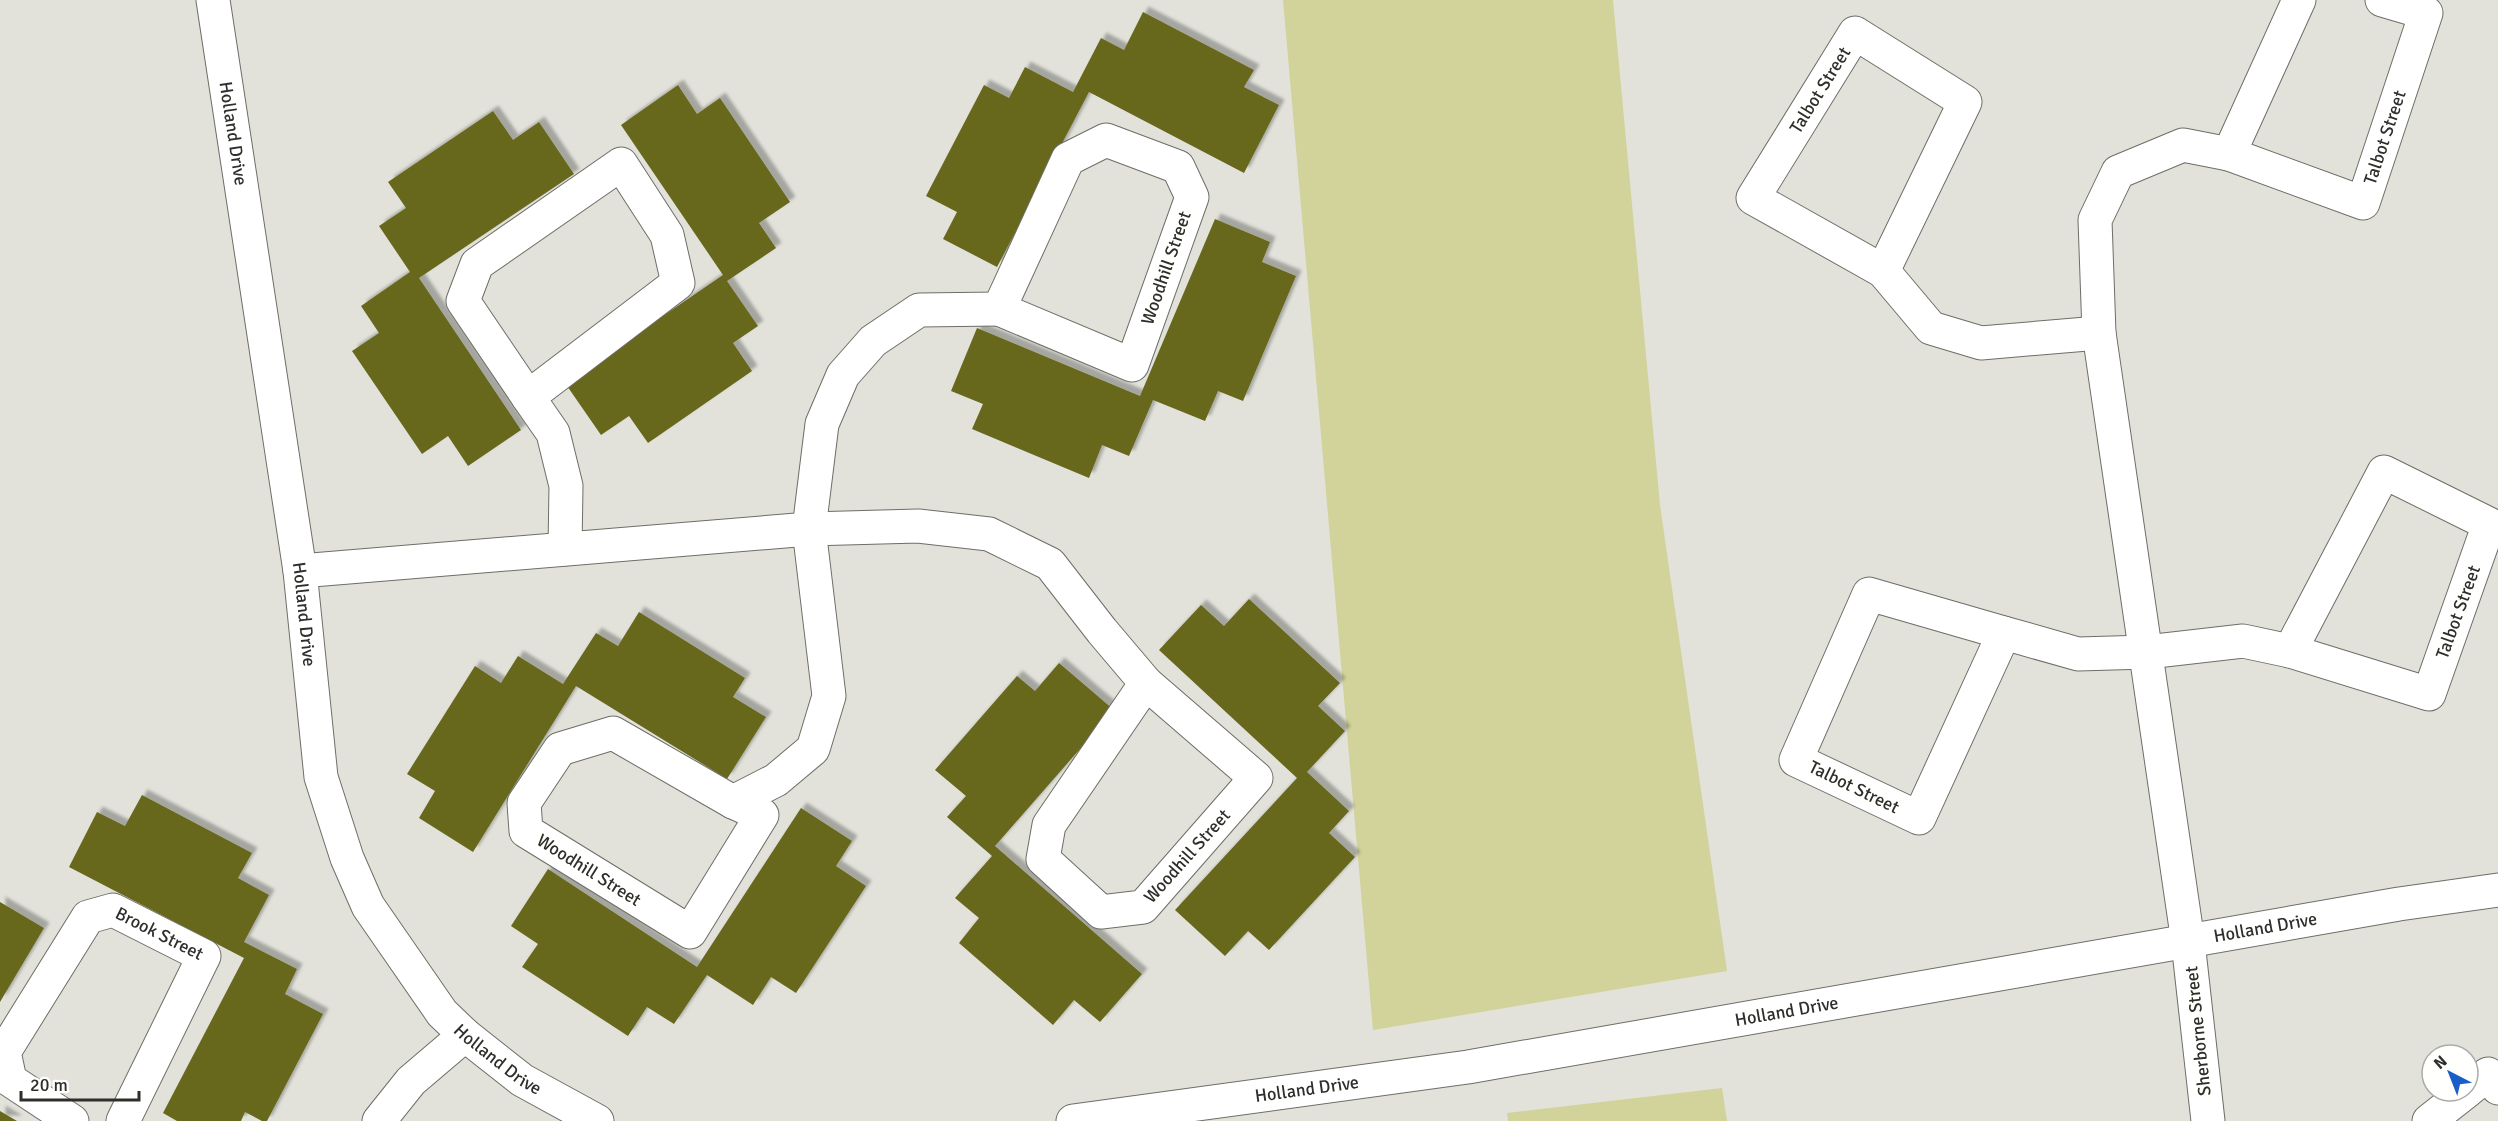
<svg xmlns="http://www.w3.org/2000/svg" width="2498" height="1121" font-family="Signika,sans-serif">
  <style>
    .green { fill: #d1d39b }
    .building { fill: #67671f; filter: url(#shadow) }
    .lines { fill: none; stroke-linecap: round; stroke-linejoin: round }
    .minor-casing { stroke: #6d6e67; stroke-width: 35 }
    .minor { stroke: #fff; stroke-width: 33 }
    .labels { text-anchor: middle; dominant-baseline: central; stroke-width: 6; stroke-linejoin: round; paint-order: stroke }
    .street-label { font-size: 18px; fill: #2e2e2b; stroke: #fffffe }
  </style>
  <defs>
    <filter id="shadow"><feDropShadow dx="5.5" dy="-5.5" stdDeviation="1.5" flood-color="#0004"/></filter>
  </defs>
  <rect width="100%" height="100%" fill="#e2e2db"/>
  <g class="green">
    <polygon points="1283,0 1613,0 1660,505 1727,971 1373,1030"/>
    <polygon points="1722,1088 1727,1121 1508,1121 1507,1113"/>
  </g>
  <g class="building">
    <polygon points="1143,12 1254,70 1244,87 1279,105 1244,173 1089,92 997,267 943,239 957,212 926,196 984,85 1009,98 1025,67 1073,92 1101,38 1124,50"/>
    <polygon points="678,85 697,114 720,98 790,202 759,223 776,248 727,281 758,326 733,343 752,371 648,443 629,416 601,435 565,383 723,275 621,125"/>
    <polygon points="493,111 513,140 539,122 574,174 419,278 521,430 468,466 448,436 422,454 352,351 379,333 361,306 410,272 379,226 406,208 388,182"/>
    <polygon points="1215,219 1270,242 1262,262 1296,276 1243,401 1218,391 1205,421 1153,400 1129,456 1102,445 1089,478 972,429 983,404 951,391 977,328 1140,396"/>
    <polygon points="1249,599 1340,683 1318,706 1345,731 1307,772 1349,811 1329,833 1355,857 1269,950 1248,931 1225,956 1175,910 1297,778 1159,650 1201,605 1224,626"/>
    <polygon points="639,612 745,678 733,697 766,717 727,779 576,686 473,852 419,818 435,791 407,774 475,666 501,683 518,656 563,684 596,633 618,646"/>
    <polygon points="1059,663 1114,710 995,846 1142,974 1100,1022 1074,1000 1053,1025 959,943 979,918 955,898 992,856 947,817 966,796 935,770 1017,676 1035,691"/>
    <polygon points="142,795 252,853 238,878 269,895 244,942 297,969 285,994 323,1014 267,1121 262,1121 245,1112 241,1121 177,1121 163,1113 244,958 69,867 97,812 125,826"/>
    <polygon points="801,808 852,841 836,866 866,886 796,993 771,977 753,1005 707,975 674,1024 647,1007 628,1036 522,967 538,944 511,926 548,869 697,967"/>
    <polygon points="0,902 44,928 0,1002"/>
    <polygon points="0,1111 17,1121 0,1121"/>
  </g>
  <g class="lines">
    <g class="minor-casing">
      <g id="minor">
        <path id="s1" d="M 213,0 L 300,571 L 321,777 L 347,858 L 368,906 L 442,1013 L 465,1035 L 522,1080 L 597,1121"/>
        <path id="s2" d="M 2299,0 L 2229,154 L 2363,203 L 2426,13 L 2382,0"/>
        <polygon points="1855,33 1965,102 1883,271 1753,198"/>
        <polygon points="1106,140 1178,167 1192,197 1132,365 999,309 1068,159"/>
        <polygon points="621,164 667,235 678,283 528,397 463,301 477,264"/>
        <polyline points="1883,271 1931,328 1981,343 2099,333"/>
        <polyline points="528,397 553,433 566,486 565,549"/>
        <polygon points="2384,472 2489,524 2429,694 2290,651"/>
        <polyline points="300,571 809,529 918,526 989,534 1050,564 1102,631 1146,683"/>
        <polygon points="1869,594 2004,633 1919,818 1796,760"/>
        <polyline points="2004,633 2078,654 2147,652 2243,641 2290,651"/>
        <polygon points="1146,683 1256,778 1143,907 1101,912 1043,859 1049,825"/>
        <polygon points="613,733 733,802 762,815 690,932 526,831 524,803 560,749"/>
        <polyline points="733,802 776,780 813,749 829,696 809,529 822,424 843,375 873,341 919,310 999,309"/>
        <polyline points="2468,1090 2488,1074 2498,1088"/>
        <path id="s3" d="M 72,1121 L 10,1080 L 4,1052 L 88,917 L 113,910 L 204,956 L 123,1121"/>
        <polyline points="379,1121 411,1081 465,1035"/>
        <path id="s4" d="M 1073,1121 L 1468,1067 L 2399,904 L 2498,890"/>
        <polyline points="2208,1121 2188,942 2099,333 2095,220 2118,172 2183,145 2229,154"/>
        <polyline points="2429,1121 2467,1091"/>
      </g>
    </g>
    <use href="#minor" class="minor"/>
  </g>
  <g class="labels">
    <g class="street-label">
      <text transform="translate(1820 90) rotate(-58)">Talbot Street</text>
      <text stroke="none"><textPath href="#s1" startOffset="135">Holland Drive</textPath></text>
      <text stroke="none"><textPath href="#s2" startOffset="381">Talbot Street</textPath></text>
      <text transform="translate(1166 268) rotate(-71)">Woodhill Street</text>
      <text transform="translate(2458 612) rotate(-70)">Talbot Street</text>
      <text stroke="none"><textPath href="#s1" startOffset="621">Holland Drive</textPath></text>
      <text transform="translate(1854 787) rotate(26)">Talbot Street</text>
      <text transform="translate(1187 856) rotate(-48)">Woodhill Street</text>
      <text transform="translate(589 870) rotate(32)">Woodhill Street</text>
      <text stroke="none"><textPath href="#s4" startOffset="1208">Holland Drive</textPath></text>
      <text stroke="none"><textPath href="#s3" startOffset="340">Brook Street</textPath></text>
      <text stroke="none"><textPath href="#s4" startOffset="722">Holland Drive</textPath></text>
      <text transform="translate(2198 1031) rotate(-96)">Sherborne Street</text>
      <text stroke="none"><textPath href="#s1" startOffset="1125">Holland Drive</textPath></text>
      <text stroke="none"><textPath href="#s4" startOffset="236">Holland Drive</textPath></text>
    </g>
  </g>
  <g transform="translate(2450 1073) rotate(318)"><circle r="28" fill="#fffffe" stroke="#ababaa" stroke-width="1.5"/>
  <path d="M0-4.5L10 22L0 15L-10 22Z" fill="#175ec9"/>
  <text y="-9" font-size="16" font-weight="bold" text-anchor="middle" fill="#2e2e2b">N</text>
  </g>
  <path d="M21 1091v9h118v-9" fill="none" stroke="#2e2e2b" stroke-width="3"/>
  <text x="30" y="1091" font-size="18" fill="#2e2e2b" stroke="#fffffe" stroke-width="4.5" paint-order="stroke">20 m</text>
</svg>
